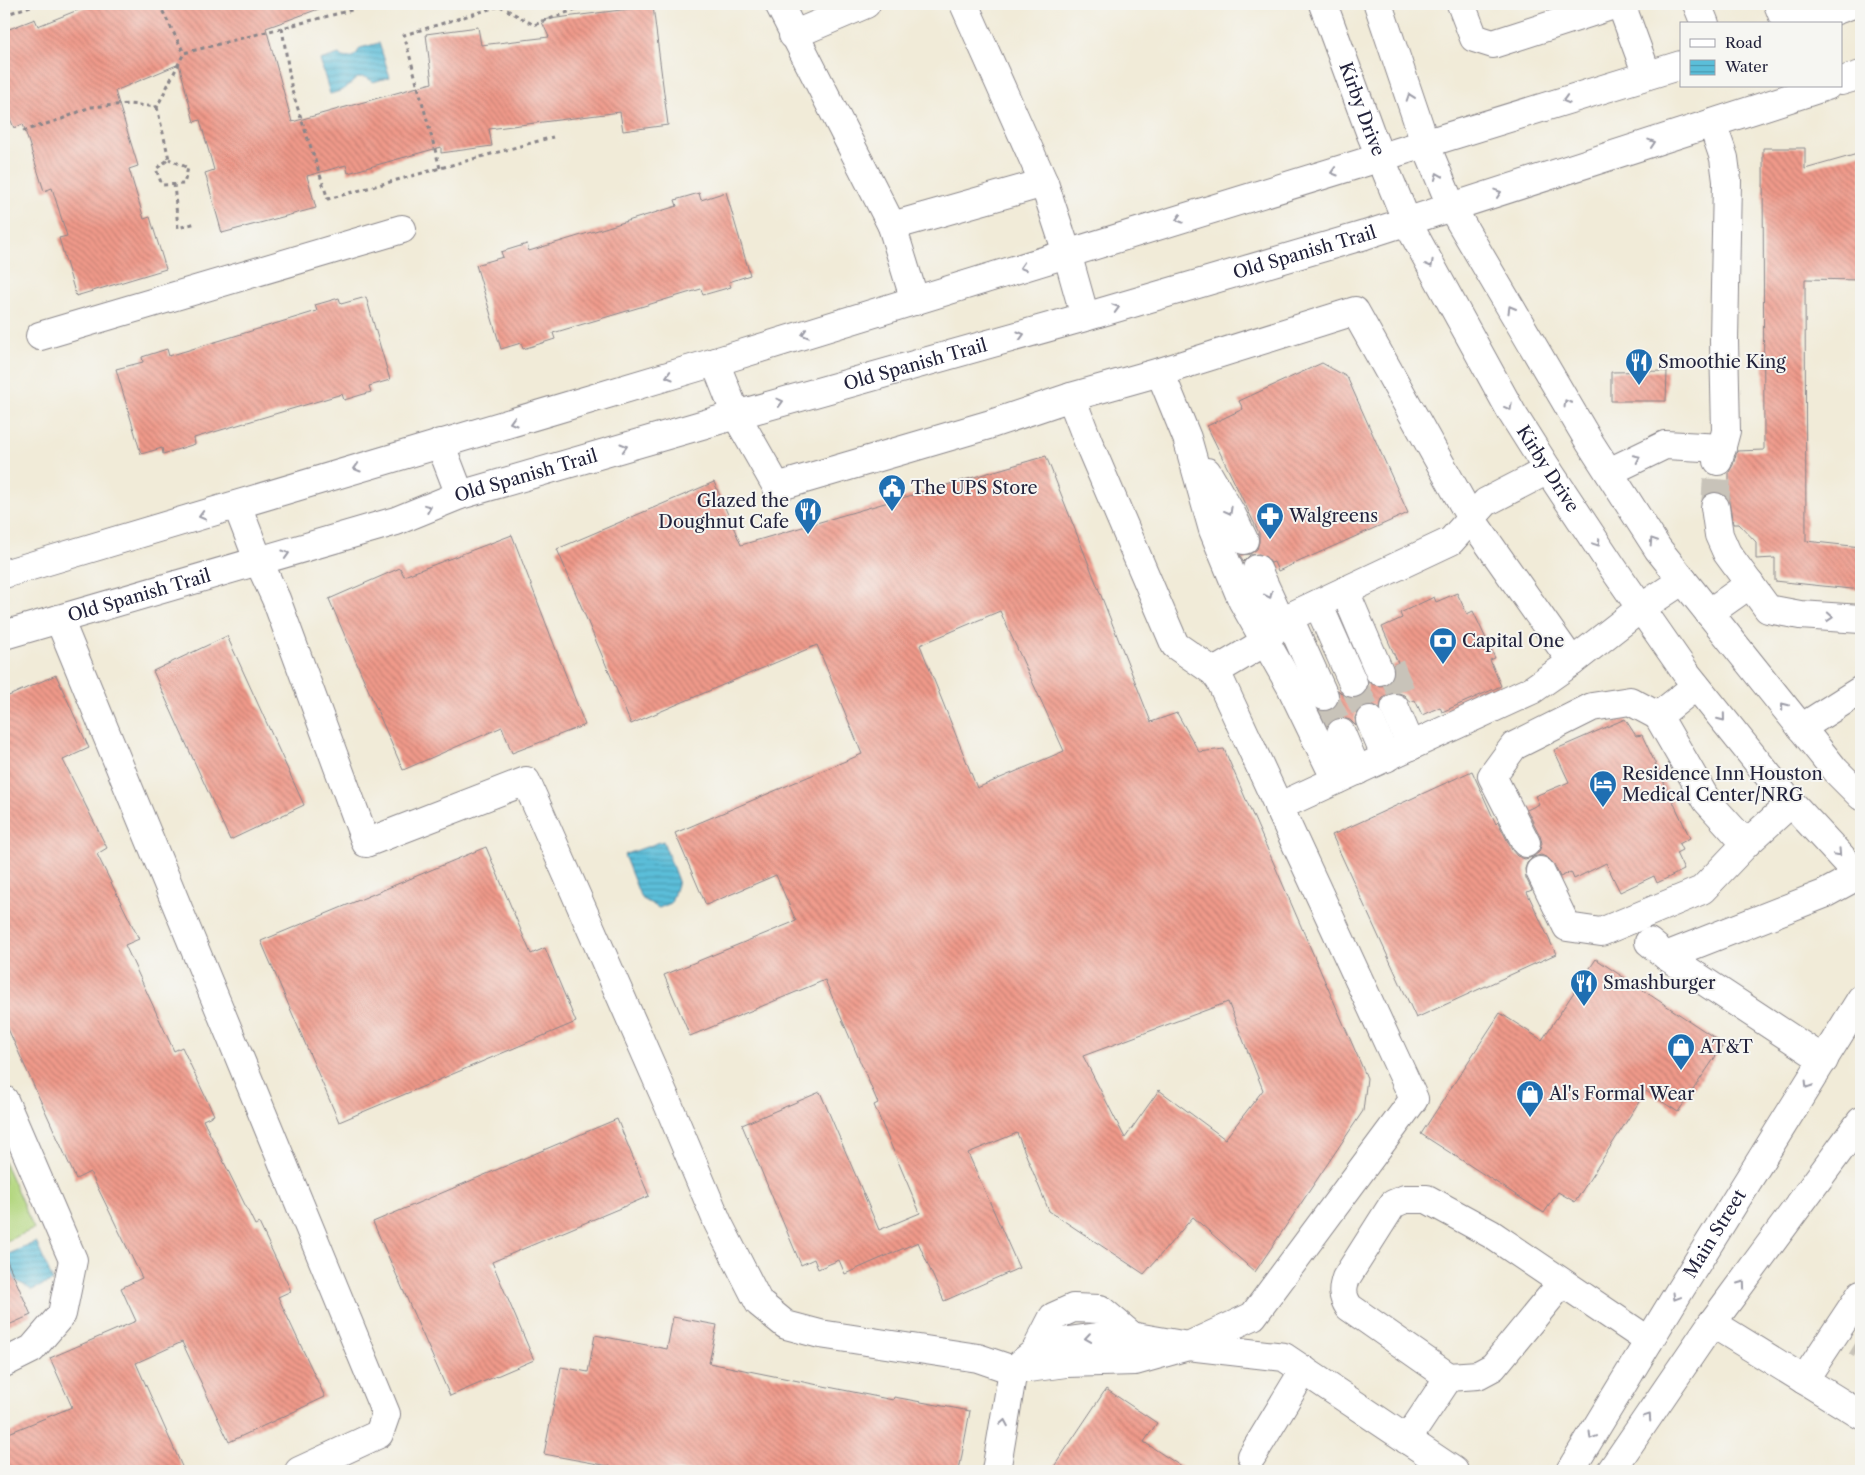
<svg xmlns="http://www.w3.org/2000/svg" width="1865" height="1475" font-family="'Libre Caslon Text',serif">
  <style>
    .park { fill: #b4d780; stroke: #6b7c5e }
    .water { fill: url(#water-rules); stroke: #3e708a }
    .building { fill: url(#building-back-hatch); fill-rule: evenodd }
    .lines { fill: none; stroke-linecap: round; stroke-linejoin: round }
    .minor-tunnel { stroke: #c8c3b9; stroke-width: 28; stroke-dasharray: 28 14; stroke-linecap: butt }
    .minor-casing { stroke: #8a868a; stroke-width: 30 }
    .major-casing { stroke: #8a868a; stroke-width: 30 }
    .path { stroke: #8a868a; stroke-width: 3; stroke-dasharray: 4 4; stroke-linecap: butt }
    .minor { stroke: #fff; stroke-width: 28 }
    .major { stroke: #fff; stroke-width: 28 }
    .oneway { stroke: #9c9ca7 }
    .labels { text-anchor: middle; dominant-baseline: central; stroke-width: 4; stroke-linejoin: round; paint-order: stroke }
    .street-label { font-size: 18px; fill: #22223b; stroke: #f6f6f2 }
    .poi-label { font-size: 18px; fill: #22223b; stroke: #f6f6f2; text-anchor: start }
  </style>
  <defs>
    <pattern id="water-rules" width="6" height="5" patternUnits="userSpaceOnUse" patternTransform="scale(1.25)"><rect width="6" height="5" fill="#5bbed9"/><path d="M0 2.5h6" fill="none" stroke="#4b9ab1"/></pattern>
    <pattern id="building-back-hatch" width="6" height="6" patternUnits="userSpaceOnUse" patternTransform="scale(1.25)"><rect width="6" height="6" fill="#f09a8a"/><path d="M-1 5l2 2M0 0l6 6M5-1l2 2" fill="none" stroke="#c27d72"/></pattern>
  </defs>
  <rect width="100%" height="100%" fill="#f6f6f2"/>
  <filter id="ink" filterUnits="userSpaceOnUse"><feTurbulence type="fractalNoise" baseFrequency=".02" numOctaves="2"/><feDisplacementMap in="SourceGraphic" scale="10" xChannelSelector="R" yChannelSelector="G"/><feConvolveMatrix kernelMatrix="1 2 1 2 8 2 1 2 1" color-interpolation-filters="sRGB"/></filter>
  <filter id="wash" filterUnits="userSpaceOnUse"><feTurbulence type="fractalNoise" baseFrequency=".0096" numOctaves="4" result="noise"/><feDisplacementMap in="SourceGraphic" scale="20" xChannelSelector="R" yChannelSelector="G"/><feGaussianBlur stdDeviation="1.12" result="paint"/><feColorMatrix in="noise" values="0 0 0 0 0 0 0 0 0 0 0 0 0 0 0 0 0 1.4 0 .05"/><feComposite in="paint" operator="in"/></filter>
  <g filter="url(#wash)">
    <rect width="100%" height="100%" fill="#f1ebd8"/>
    <polygon class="park" points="4,1161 34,1229 4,1242"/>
    <g class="water">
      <path d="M 379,43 L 390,77 L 373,82 C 358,69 353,85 342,90 C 338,92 334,93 330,94 L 320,60 L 339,54 L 342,57 C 352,59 356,56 360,48 Z"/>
      <polygon points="663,841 678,881 671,903 659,908 641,898 624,855"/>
      <polygon points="36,1242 53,1281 32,1290 14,1279 4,1283 4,1256"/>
    </g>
    <g id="blocks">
      <g class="building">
        <polygon points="93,4 324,4 324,7 266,28 292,122 432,83 426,34 478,27 481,45 549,37 541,20 653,6 668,125 623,131 620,112 489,129 492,146 441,153 441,147 348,173 346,165 307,176 316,208 222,233 205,173 214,170 200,120 194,122 179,64 115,91 138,166 129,169 144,219 150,217 166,269 76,296 59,238 67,236 52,188 44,191 23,124 14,128 4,104 4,31 35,19 38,26"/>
        <polygon points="1763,148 1805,148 1805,169 1861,153 1861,280 1805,279 1806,541 1861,547 1861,590 1775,581 1775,558 1756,559 1756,542 1739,524 1733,524 1729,501 1729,472 1733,465 1737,451 1764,450"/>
        <polygon points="726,192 750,275 729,282 731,287 703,295 701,289 553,333 555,339 523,349 521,343 501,349 476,265 503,257 501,252 527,244 529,251 677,206 675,200 699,193 701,200"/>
        <polygon points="366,297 390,380 369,386 371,392 344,400 342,394 194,438 195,444 163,454 162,448 141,454 116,369 143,362 142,357 167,349 169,356 317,311 315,305 339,298 341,304"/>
        <polygon points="1322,363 1347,377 1408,513 1278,571 1274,562 1271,563 1266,557 1259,554 1250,555 1243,562 1240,555 1250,554 1257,549 1259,542 1259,533 1207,426 1243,409 1239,401"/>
        <polygon points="1667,371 1666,401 1611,401 1611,372"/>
        <path d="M 1046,456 L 1151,722 L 1177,713 L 1199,752 L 1224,749 L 1367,1078 L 1363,1111 L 1255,1272 L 1193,1217 L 1144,1274 L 1049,1211 L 1017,1133 L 968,1153 L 1019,1268 L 944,1301 L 918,1242 L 845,1274 L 839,1260 L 818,1269 L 814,1259 L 801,1265 L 742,1125 L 820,1092 L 879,1230 L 920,1213 L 874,1105 L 878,1103 L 825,980 L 690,1036 L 664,975 L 796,921 L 776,875 L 706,905 L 675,833 L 862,754 L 817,645 L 631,724 L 557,549 L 714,482 L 741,545 ZM 1000,611 L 1064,751 L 977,788 L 920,645 ZM 1228,1002 L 1263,1090 L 1225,1139 L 1159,1090 L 1125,1138 L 1083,1056 Z"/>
        <polygon points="512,535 585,725 512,753 502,727 403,770 329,599 400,568 404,576"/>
        <polygon points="1457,593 1467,614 1473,611 1495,658 1490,660 1501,686 1442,712 1440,707 1422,715 1415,700 1410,702 1404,695 1396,692 1389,693 1382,699 1380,708 1371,704 1364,706 1358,710 1355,718 1356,726 1350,720 1342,718 1335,719 1327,726 1320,711 1330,710 1336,706 1339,698 1338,690 1344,696 1351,698 1359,697 1366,692 1368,682 1378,686 1386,685 1392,680 1394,673 1393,665 1398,663 1382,627 1402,618 1400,613 1434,597 1436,602"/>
        <polygon points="227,636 304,805 230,840 153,671"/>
        <polygon points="56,675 89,748 63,760 107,848 97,854 139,939 125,945 174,1051 182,1047 214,1115 203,1120 255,1225 259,1223 291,1291 278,1297 325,1397 229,1442 182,1342 136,1363 184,1471 4,1471 4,1435 72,1407 50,1358 136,1321 121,1288 142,1278 90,1172 76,1179 4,1020 4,698"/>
        <polygon points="1625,719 1636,736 1642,735 1690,838 1679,844 1682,850 1676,853 1684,870 1657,883 1654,876 1620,892 1606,863 1574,879 1571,872 1560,877 1554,864 1548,858 1541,855 1533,857 1527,863 1525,869 1526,878 1532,890 1527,892 1556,954 1416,1018 1332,835 1472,771 1496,824 1498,822 1512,850 1517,856 1525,859 1533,857 1539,852 1542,843 1540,836 1527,810 1539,804 1535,796 1569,782 1554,750"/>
        <polygon points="486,847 531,954 545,948 576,1022 339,1122 261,941"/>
        <polygon points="1596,959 1724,1044 1678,1112 1646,1091 1575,1202 1558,1192 1544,1213 1421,1134 1500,1013 1542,1040"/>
        <polygon points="617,1119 649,1196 492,1262 534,1360 450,1396 373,1222"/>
        <polygon points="4,1254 31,1315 4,1327"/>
        <polygon points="673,1317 717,1325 709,1363 893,1400 894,1397 970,1411 959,1471 636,1471 544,1454 561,1367 588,1372 595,1335 667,1349"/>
        <polygon points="1106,1389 1157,1423 1144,1442 1188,1471 1051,1471"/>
      </g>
    </g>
  </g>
  <g filter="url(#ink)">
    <use href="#blocks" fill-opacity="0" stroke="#8a868a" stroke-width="1"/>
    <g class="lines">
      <g class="minor-tunnel">
        <polyline points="1715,507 1718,461"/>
        <polyline points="1390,666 1406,704"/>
        <polyline points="1353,683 1370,720"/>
        <polyline points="1324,696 1341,733"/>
        <polyline points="1856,1342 1861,1345"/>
      </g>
      <g class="minor-casing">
        <g id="minor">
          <polyline points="779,4 892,226 1044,183"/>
          <polyline points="964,4 1044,183 1067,253"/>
          <polyline points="1461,4 1474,38 1493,44 1617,4"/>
          <polyline points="1621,4 1647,75"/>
          <polyline points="1697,4 1705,24"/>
          <polyline points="1778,4 1786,24"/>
          <polyline points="793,35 866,4"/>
          <polyline points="1712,123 1724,158 1727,181 1724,341 1726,431 1718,461"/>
          <polyline points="892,226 915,301"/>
          <polyline points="40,336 402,229"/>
          <polyline points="1160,372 1187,438 1213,530 1242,600 1290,685 1336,780"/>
          <polyline points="1071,397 1160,372 1355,311 1472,520 1572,662"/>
          <polyline points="1207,472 1232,515 1244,540"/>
          <polyline points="1609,472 1665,445 1722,448"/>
          <polyline points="1715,507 1719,535 1727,553 1768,609 1800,615 1861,619"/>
          <polyline points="259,562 276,599 366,843 526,781 665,1097 718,1223 759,1303 786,1325 820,1334 978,1358 1013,1370 1066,1363 1135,1361 1188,1346 1253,1316 1414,1099 1220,680 1214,672 1175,645 1089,444 1071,397 988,425 777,487 736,415"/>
          <polyline points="1257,569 1281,621"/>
          <polyline points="1345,591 1379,671"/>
          <polyline points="1318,604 1353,683"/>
          <polyline points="1709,613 1750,584"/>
          <polyline points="1289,618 1324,696"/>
          <polyline points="59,619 386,1414 379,1434 299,1471"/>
          <polyline points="1214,672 1265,642 1281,621 1451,541 1486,502 1548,470"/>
          <polyline points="1696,686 1658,716 1707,801 1746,844 1791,803"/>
          <polyline points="1395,708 1411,746"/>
          <polyline points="1370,720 1386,758"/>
          <polyline points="1801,728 1861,690"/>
          <polyline points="1341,733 1357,771"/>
          <polyline points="1278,807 1532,690 1572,662 1641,608"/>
          <polyline points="1526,843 1492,776 1514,746 1592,707 1630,701 1658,716"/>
          <polyline points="1540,871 1567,927 1601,932 1702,890 1746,844"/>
          <polyline points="1649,942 1666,956 1824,1060"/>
          <polyline points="1666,956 1824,894 1859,875"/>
          <polyline points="4,1100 73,1260 62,1314 32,1349 4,1363"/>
          <polyline points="1712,1323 1861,1415"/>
          <polyline points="1035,1352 1053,1317 1073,1308 1100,1309 1132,1336"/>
          <polyline points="1449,1377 1478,1375 1493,1367 1561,1284"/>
          <polyline points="1804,1380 1861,1294"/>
          <path d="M 1407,1440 L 1449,1377 L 1349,1307 C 1342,1296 1342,1290 1346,1278 L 1393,1204 L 1405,1199 L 1427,1199 L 1491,1234 L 1649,1341"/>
          <polyline points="1252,1456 1304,1370"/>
          <polyline points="996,1471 1013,1370 1035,1352 1061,1342 1119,1334 1188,1346 1284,1357 1454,1471"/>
        </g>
      </g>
      <g class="major-casing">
        <g id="major">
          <path id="s1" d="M 1323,4 L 1370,132 L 1407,222 L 1512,413 L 1548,470 L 1613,568 L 1686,673 L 1784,795 L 1861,878"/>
          <polyline points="1378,4 1425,143 1452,208 1590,443 1658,549 1835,770 1861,796"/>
          <polyline points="1797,24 1853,4"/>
          <polyline points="1841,81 1861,75"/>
          <polyline points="1067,253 1085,317"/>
          <polyline points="715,362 736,415"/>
          <polyline points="440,443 460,495"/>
          <polyline points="237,505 259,562"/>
          <polyline points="4,574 715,362 1681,65"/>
          <polyline points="1641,608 1683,580"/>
          <path id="s2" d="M 4,635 L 396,521 L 460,495 L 736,415 L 1085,317 L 1365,235 L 1827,86"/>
          <path id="s3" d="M 1570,1471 L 1680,1290 L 1861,999"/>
          <polyline points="1611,1471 1712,1323 1861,1121"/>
        </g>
      </g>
      <g class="path">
        <polyline points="159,4 184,53 375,4"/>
        <polyline points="500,6 534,25 589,4"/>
        <polyline points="4,15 37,4"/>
        <polyline points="282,28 292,91 328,199 553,137"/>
        <polyline points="157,107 169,159 156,169 162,185 184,184 188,168 169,159"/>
        <polyline points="23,131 62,119 90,107 129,104 157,107 184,53"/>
        <polyline points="440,168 404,35 500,6 501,4"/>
        <polyline points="174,184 178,228 196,223"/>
      </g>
      <use href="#minor" class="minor"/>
      <use href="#major" class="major"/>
    </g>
    <defs><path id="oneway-chevron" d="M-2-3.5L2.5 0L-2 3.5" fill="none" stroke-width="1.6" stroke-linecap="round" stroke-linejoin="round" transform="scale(1.25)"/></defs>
    <g class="oneway">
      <use href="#oneway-chevron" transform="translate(1410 97) rotate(-109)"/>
      <use href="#oneway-chevron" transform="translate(1566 100) rotate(163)"/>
      <use href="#oneway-chevron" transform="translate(1652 143) rotate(-18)"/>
      <use href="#oneway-chevron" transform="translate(1334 172) rotate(163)"/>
      <use href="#oneway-chevron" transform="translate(1438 176) rotate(-112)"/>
      <use href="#oneway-chevron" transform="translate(1498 193) rotate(-18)"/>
      <use href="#oneway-chevron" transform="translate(1179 219) rotate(163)"/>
      <use href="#oneway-chevron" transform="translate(1430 264) rotate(61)"/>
      <use href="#oneway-chevron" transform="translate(1023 267) rotate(163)"/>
      <use href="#oneway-chevron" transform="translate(1116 308) rotate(-16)"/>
      <use href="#oneway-chevron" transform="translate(1511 309) rotate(-120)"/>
      <use href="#oneway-chevron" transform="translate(805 334) rotate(163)"/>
      <use href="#oneway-chevron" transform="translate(1021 335) rotate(-16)"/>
      <use href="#oneway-chevron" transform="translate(669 376) rotate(164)"/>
      <use href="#oneway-chevron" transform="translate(780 402) rotate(-16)"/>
      <use href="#oneway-chevron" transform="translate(1567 403) rotate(-121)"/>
      <use href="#oneway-chevron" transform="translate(1509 407) rotate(61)"/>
      <use href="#oneway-chevron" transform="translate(513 422) rotate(164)"/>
      <use href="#oneway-chevron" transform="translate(624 447) rotate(-16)"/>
      <use href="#oneway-chevron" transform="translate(1637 458) rotate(-26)"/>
      <use href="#oneway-chevron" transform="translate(357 468) rotate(163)"/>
      <use href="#oneway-chevron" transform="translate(428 508) rotate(-22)"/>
      <use href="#oneway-chevron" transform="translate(1229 511) rotate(61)"/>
      <use href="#oneway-chevron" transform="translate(202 516) rotate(164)"/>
      <use href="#oneway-chevron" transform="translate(1653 541) rotate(-123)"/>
      <use href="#oneway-chevron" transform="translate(1597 543) rotate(56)"/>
      <use href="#oneway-chevron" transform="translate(286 554) rotate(-17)"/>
      <use href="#oneway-chevron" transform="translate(1269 595) rotate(65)"/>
      <use href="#oneway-chevron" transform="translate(1830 617) rotate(4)"/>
      <use href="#oneway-chevron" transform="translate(1784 706) rotate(-129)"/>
      <use href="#oneway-chevron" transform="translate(1722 718) rotate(51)"/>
      <use href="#oneway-chevron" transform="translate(1838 853) rotate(47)"/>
      <use href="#oneway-chevron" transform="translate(1808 1085) rotate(122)"/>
      <use href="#oneway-chevron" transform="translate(1742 1284) rotate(-54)"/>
      <use href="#oneway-chevron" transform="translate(1676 1297) rotate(121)"/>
      <use href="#oneway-chevron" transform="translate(1088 1338) rotate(172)"/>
      <use href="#oneway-chevron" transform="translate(1648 1417) rotate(-56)"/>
      <use href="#oneway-chevron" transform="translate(1004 1423) rotate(-80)"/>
      <use href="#oneway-chevron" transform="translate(1592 1436) rotate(121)"/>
    </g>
  </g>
  <defs>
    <g id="restaurant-pin" transform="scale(1.4375)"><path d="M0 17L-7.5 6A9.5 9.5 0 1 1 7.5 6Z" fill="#1f6fb2" stroke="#f6f6f2"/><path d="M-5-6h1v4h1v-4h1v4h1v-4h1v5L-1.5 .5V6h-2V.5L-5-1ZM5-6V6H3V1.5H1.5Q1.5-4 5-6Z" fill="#fff"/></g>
    <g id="civic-pin" transform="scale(1.4375)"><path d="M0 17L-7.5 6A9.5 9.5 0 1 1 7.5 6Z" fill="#1f6fb2" stroke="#f6f6f2"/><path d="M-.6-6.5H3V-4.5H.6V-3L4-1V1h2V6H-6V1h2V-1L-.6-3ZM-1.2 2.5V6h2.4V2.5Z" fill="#fff"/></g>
    <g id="pharmacy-pin" transform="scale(1.4375)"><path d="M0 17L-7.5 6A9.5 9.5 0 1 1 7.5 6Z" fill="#1f6fb2" stroke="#f6f6f2"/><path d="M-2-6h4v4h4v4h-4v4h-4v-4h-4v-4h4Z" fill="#fff"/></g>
    <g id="bank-pin" transform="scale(1.4375)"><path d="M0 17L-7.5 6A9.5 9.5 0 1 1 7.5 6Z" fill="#1f6fb2" stroke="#f6f6f2"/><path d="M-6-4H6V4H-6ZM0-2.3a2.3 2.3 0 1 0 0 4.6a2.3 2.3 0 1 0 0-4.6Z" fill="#fff"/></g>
    <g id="hotel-pin" transform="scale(1.4375)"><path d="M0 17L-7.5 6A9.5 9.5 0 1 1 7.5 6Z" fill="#1f6fb2" stroke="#f6f6f2"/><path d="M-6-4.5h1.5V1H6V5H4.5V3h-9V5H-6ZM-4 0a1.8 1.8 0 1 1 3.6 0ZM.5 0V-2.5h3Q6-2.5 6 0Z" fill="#fff"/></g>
    <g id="shop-pin" transform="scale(1.4375)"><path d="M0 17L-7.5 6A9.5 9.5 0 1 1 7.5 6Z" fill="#1f6fb2" stroke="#f6f6f2"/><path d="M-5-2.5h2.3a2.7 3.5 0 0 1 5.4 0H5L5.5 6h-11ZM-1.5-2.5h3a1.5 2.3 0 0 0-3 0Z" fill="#fff"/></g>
  </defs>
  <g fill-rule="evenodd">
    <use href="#restaurant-pin" x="1639" y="362"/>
    <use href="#civic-pin" x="892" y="488"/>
    <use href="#restaurant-pin" x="808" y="511"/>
    <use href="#pharmacy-pin" x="1270" y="516"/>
    <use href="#bank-pin" x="1443" y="641"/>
    <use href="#hotel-pin" x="1603" y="784"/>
    <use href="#restaurant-pin" x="1584" y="983"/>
    <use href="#shop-pin" x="1681" y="1047"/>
    <use href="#shop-pin" x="1530" y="1094"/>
  </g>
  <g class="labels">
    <g class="street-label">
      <text stroke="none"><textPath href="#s1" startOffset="112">Kirby Drive</textPath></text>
      <text stroke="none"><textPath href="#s2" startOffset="1356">Old Spanish Trail</textPath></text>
      <text stroke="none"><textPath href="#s2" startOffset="951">Old Spanish Trail</textPath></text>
      <text stroke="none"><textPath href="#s1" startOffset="518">Kirby Drive</textPath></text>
      <text stroke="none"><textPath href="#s2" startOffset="546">Old Spanish Trail</textPath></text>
      <text stroke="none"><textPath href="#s2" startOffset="141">Old Spanish Trail</textPath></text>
      <text stroke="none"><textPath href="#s3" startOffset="278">Main Street</textPath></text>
    </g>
    <g class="poi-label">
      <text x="1658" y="362">Smoothie King</text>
      <text x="911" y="488">The UPS Store</text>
      <text x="789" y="501" text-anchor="end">Glazed the<tspan x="789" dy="21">Doughnut Cafe</tspan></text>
      <text x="1289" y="516">Walgreens</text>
      <text x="1462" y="641">Capital One</text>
      <text x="1622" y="774">Residence Inn Houston<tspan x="1622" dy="21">Medical Center/NRG</tspan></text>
      <text x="1603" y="983">Smashburger</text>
      <text x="1700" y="1047">AT&amp;T</text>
      <text x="1549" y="1094">Al's Formal Wear</text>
    </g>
  </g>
  <rect width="1865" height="1475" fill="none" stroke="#f6f6f2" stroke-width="20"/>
  <rect x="1680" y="22" width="162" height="65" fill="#f6f6f2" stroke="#a1a1a9"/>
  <rect x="1690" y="39" width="25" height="8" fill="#ffffff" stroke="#a1a1a9"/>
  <text x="1725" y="48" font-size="15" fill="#22223b">Road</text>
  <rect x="1690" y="60" width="25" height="15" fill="url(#water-rules)" stroke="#a1a1a9"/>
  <text x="1725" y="72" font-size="15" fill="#22223b">Water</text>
</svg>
